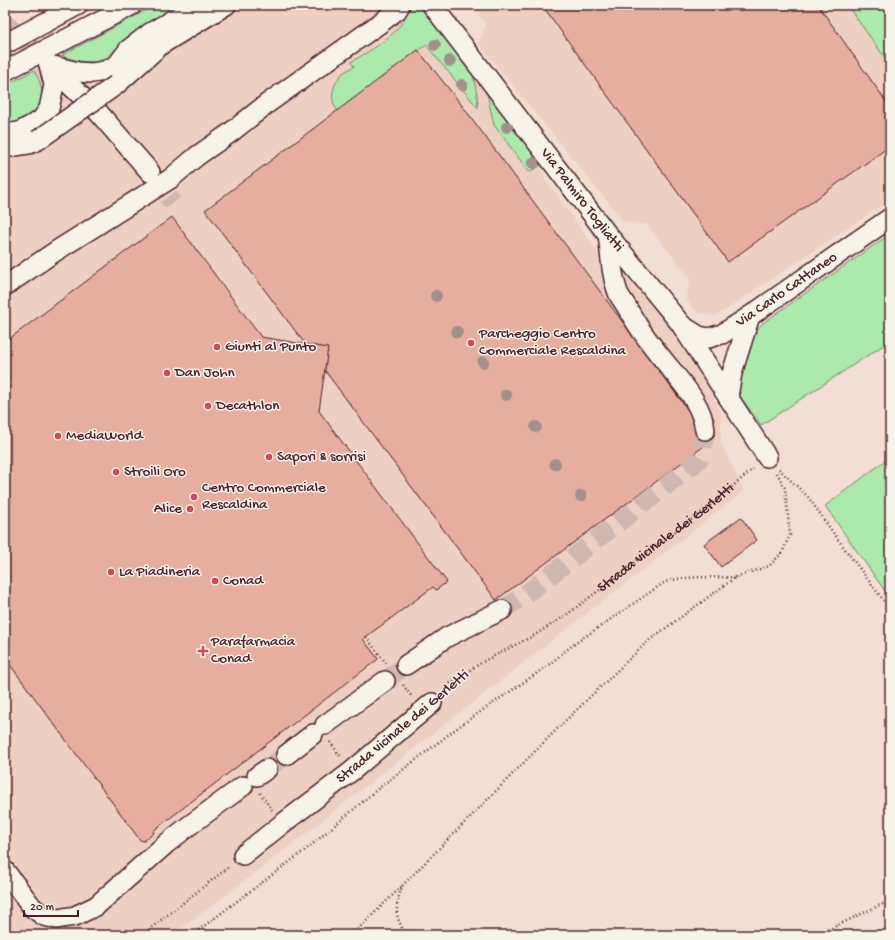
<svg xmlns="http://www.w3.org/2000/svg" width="895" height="940" font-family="'Gochi Hand',sans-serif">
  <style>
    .built { fill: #eed0c2 }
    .green { fill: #ade8ad; stroke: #7c846c }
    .building { fill: #e6ae9e; stroke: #4a1f2b }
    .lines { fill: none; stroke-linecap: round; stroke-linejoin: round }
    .minor-tunnel { stroke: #d0b8b1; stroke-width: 19; stroke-dasharray: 19 10; stroke-linecap: butt }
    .minor-casing { stroke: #4a1f2b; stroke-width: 22 }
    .path { stroke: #4a1f2b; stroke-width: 2.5; stroke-dasharray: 1 3; stroke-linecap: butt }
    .minor { stroke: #f7f3e8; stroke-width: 19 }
    .minor-bridge-casing { stroke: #4a1f2b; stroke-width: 22; stroke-linecap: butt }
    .minor-bridge { stroke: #f7f3e8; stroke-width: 19 }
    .tree { fill: #a39088 }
    .poi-dot { fill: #d1495b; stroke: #f7f3e8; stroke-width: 1.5 }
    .labels { text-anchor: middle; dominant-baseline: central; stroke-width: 3; stroke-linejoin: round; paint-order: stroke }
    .street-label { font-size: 15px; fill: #4a1f2b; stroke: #f7f3e8 }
    .poi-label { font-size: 15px; fill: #4a1f2b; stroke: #f7f3e8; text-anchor: start }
  </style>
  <rect width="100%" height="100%" fill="#f2ded2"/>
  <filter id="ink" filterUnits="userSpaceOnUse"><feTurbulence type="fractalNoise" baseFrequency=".025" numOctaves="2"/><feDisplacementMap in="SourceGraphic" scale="8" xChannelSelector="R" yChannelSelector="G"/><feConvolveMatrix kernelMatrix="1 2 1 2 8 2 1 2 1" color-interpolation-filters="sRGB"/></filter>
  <g filter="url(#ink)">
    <g class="built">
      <polygon points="156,5 422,5 536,153 544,177 599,254 644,294 678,338 716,399 721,418 721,444 744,491 527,660 259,870 173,935 5,935 5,86"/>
      <polygon points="471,5 847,5 890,65 890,200 716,316 698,313 686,300 690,278 646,224 624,222 479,44 486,24"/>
    </g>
    <g class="green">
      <path d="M 156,5 L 180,5 C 164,14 148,22 134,33 C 129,36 124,40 120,44 C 114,50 109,58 101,60 C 91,64 71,61 62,55 Z"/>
      <path d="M 409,5 L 422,5 L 472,69 L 477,94 L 478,108 L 426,45 L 338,111 C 328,100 333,83 343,73 C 347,71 350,68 354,66 L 351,62 C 369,51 396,37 405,17 C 407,13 407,9 409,5 Z"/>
      <polygon points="847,5 890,5 890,65"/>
      <path d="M 34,70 C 44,87 47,105 29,117 C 20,122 15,124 5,124 L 5,86 Z"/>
      <polygon points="485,88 536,153 540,166 529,172 494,125 488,98"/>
      <polygon points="890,234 890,341 761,425 741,398 738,383 752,335 763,323"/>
      <polygon points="890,457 890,598 825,506"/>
    </g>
    <g class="building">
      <polygon points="542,5 818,5 890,107 890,146 728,262"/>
      <polygon points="418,50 464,108 711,441 496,600 205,210"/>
      <polygon points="172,217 261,337 328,348 319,411 447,582 436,590 433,587 363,639 378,659 153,831 154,833 144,841 140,840 5,658 5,342"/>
      <polygon points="741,517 757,540 721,567 704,544"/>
    </g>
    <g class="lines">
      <g class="minor-tunnel">
        <polyline points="5,23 46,62"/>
        <polyline points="151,173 173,203"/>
        <polyline points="502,610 522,597 693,465 699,459 702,454 705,430"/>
        <polyline points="385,681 406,665"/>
        <polyline points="267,769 286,755"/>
      </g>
      <g class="minor-casing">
        <g id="minor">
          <path id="s2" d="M 432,5 L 608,235 L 680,323 L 767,457"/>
          <polyline points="5,44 78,5"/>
          <polyline points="49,65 78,72 92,73 105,71 117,65 129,49 150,33 198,5"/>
          <polyline points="50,66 98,112 150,172"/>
          <polyline points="5,71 132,5"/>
          <polyline points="116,85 162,44 226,5"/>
          <polyline points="5,134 19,132 41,120 49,109 54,85 49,65"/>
          <polyline points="5,148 29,144 38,140"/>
          <path d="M 608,235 C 611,255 611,276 619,295 C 622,300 626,305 629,311 C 640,331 655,350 670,368 C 685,387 702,405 705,430"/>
          <polyline points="5,286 56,251 170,179 197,156 230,133 268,103 379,24 397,10 400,5"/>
          <path id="s3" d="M 683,326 L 699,336 L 709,338 L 722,334 L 750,316 L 890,218"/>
          <polyline points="728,397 732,373 750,316"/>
          <polyline points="406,665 447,637 502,610"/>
          <polyline points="325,725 385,681"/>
          <polyline points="286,755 313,734"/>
          <polyline points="257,776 267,769"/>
          <polyline points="243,855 282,824 352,771 432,703"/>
          <polyline points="5,871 33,908 44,916 57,919 75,916 96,906 166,844 186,828 243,786"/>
        </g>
      </g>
      <g class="path">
        <polyline points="779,469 808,497 842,545 890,609"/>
        <polyline points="366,637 386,663"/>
        <polyline points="403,685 412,697"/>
        <path id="s1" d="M 444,689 L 448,685 L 470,670 L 486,660 L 533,636 L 565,616 L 610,582 L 654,547 L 706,509 L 753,469"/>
        <polyline points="330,742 341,757"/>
        <polyline points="260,793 272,810"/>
        <polyline points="142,935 230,866"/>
        <path d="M 192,935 L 308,848 L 374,792 L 461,725 L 546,667 L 570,647 L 665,582 C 687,575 712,578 735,577"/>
        <polyline points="352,935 402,886"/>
        <path d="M 406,935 C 394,914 395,909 402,886 L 564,722 L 648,641 L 736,577 L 769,566 L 782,553 L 790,535 L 785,488 L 776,471"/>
        <polyline points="817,935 878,906 890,901"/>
      </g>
      <use href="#minor" class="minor"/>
      <g class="minor-bridge-casing">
        <polyline id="minor-bridge" points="38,140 116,85"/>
      </g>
      <use href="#minor-bridge" class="minor-bridge"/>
    </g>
    <g class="tree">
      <circle cx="435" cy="45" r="6"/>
      <circle cx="450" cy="61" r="6"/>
      <circle cx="462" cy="85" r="6"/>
      <circle cx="507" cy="127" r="6"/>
      <circle cx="533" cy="163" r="6"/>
      <circle cx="436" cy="296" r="6"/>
      <circle cx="457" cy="332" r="6"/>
      <circle cx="483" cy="362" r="6"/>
      <circle cx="506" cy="395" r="6"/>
      <circle cx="536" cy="427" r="6"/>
      <circle cx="555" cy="464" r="6"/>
      <circle cx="581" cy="496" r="6"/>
    </g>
  </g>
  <g class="poi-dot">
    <circle cx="471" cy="343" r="4"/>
    <circle cx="217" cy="347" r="4"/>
    <circle cx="167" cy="373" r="4"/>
    <circle cx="208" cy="406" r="4"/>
    <circle cx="58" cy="436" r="4"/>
    <circle cx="269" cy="457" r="4"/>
    <circle cx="116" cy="472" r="4"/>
    <circle cx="194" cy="497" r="4"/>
    <circle cx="190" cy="509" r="4"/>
    <circle cx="111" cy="572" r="4"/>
    <circle cx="215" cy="581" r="4"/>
    <path d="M201 645h4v4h4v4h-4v4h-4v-4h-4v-4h4z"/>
  </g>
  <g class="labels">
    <g class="street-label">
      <text stroke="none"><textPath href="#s2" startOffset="246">Via Palmiro Togliatti</textPath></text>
      <text stroke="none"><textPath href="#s3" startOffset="121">Via Carlo Cattaneo</textPath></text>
      <text stroke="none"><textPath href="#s1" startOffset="269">Strada vicinale dei Gerletti</textPath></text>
      <text transform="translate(403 727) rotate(-40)">Strada vicinale dei Gerletti</text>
    </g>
    <g class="poi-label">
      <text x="479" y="334">Parcheggio Centro<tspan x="479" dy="17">Commerciale Rescaldina</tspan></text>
      <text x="225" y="347">Giunti al Punto</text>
      <text x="175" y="373">Dan John</text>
      <text x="216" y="406">Decathlon</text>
      <text x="66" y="436">MediaWorld</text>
      <text x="277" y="457">Sapori &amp; sorrisi</text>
      <text x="124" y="472">Stroili Oro</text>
      <text x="202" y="488">Centro Commerciale<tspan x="202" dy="17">Rescaldina</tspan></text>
      <text x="182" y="509" text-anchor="end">Alice</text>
      <text x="119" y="572">La Piadineria</text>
      <text x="223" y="581">Conad</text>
      <text x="211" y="642">Parafarmacia<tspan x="211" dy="17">Conad</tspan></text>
    </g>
  </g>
  <rect width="895" height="940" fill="none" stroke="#f7f3e8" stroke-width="20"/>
  <rect x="10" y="10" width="875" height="920" fill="none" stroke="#4a1f2b" stroke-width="1.5" filter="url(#ink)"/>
  <path d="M24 910v6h54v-6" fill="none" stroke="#4a1f2b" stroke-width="2"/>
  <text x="30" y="910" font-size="12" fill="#4a1f2b" stroke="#f7f3e8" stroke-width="3" paint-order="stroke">20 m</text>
</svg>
